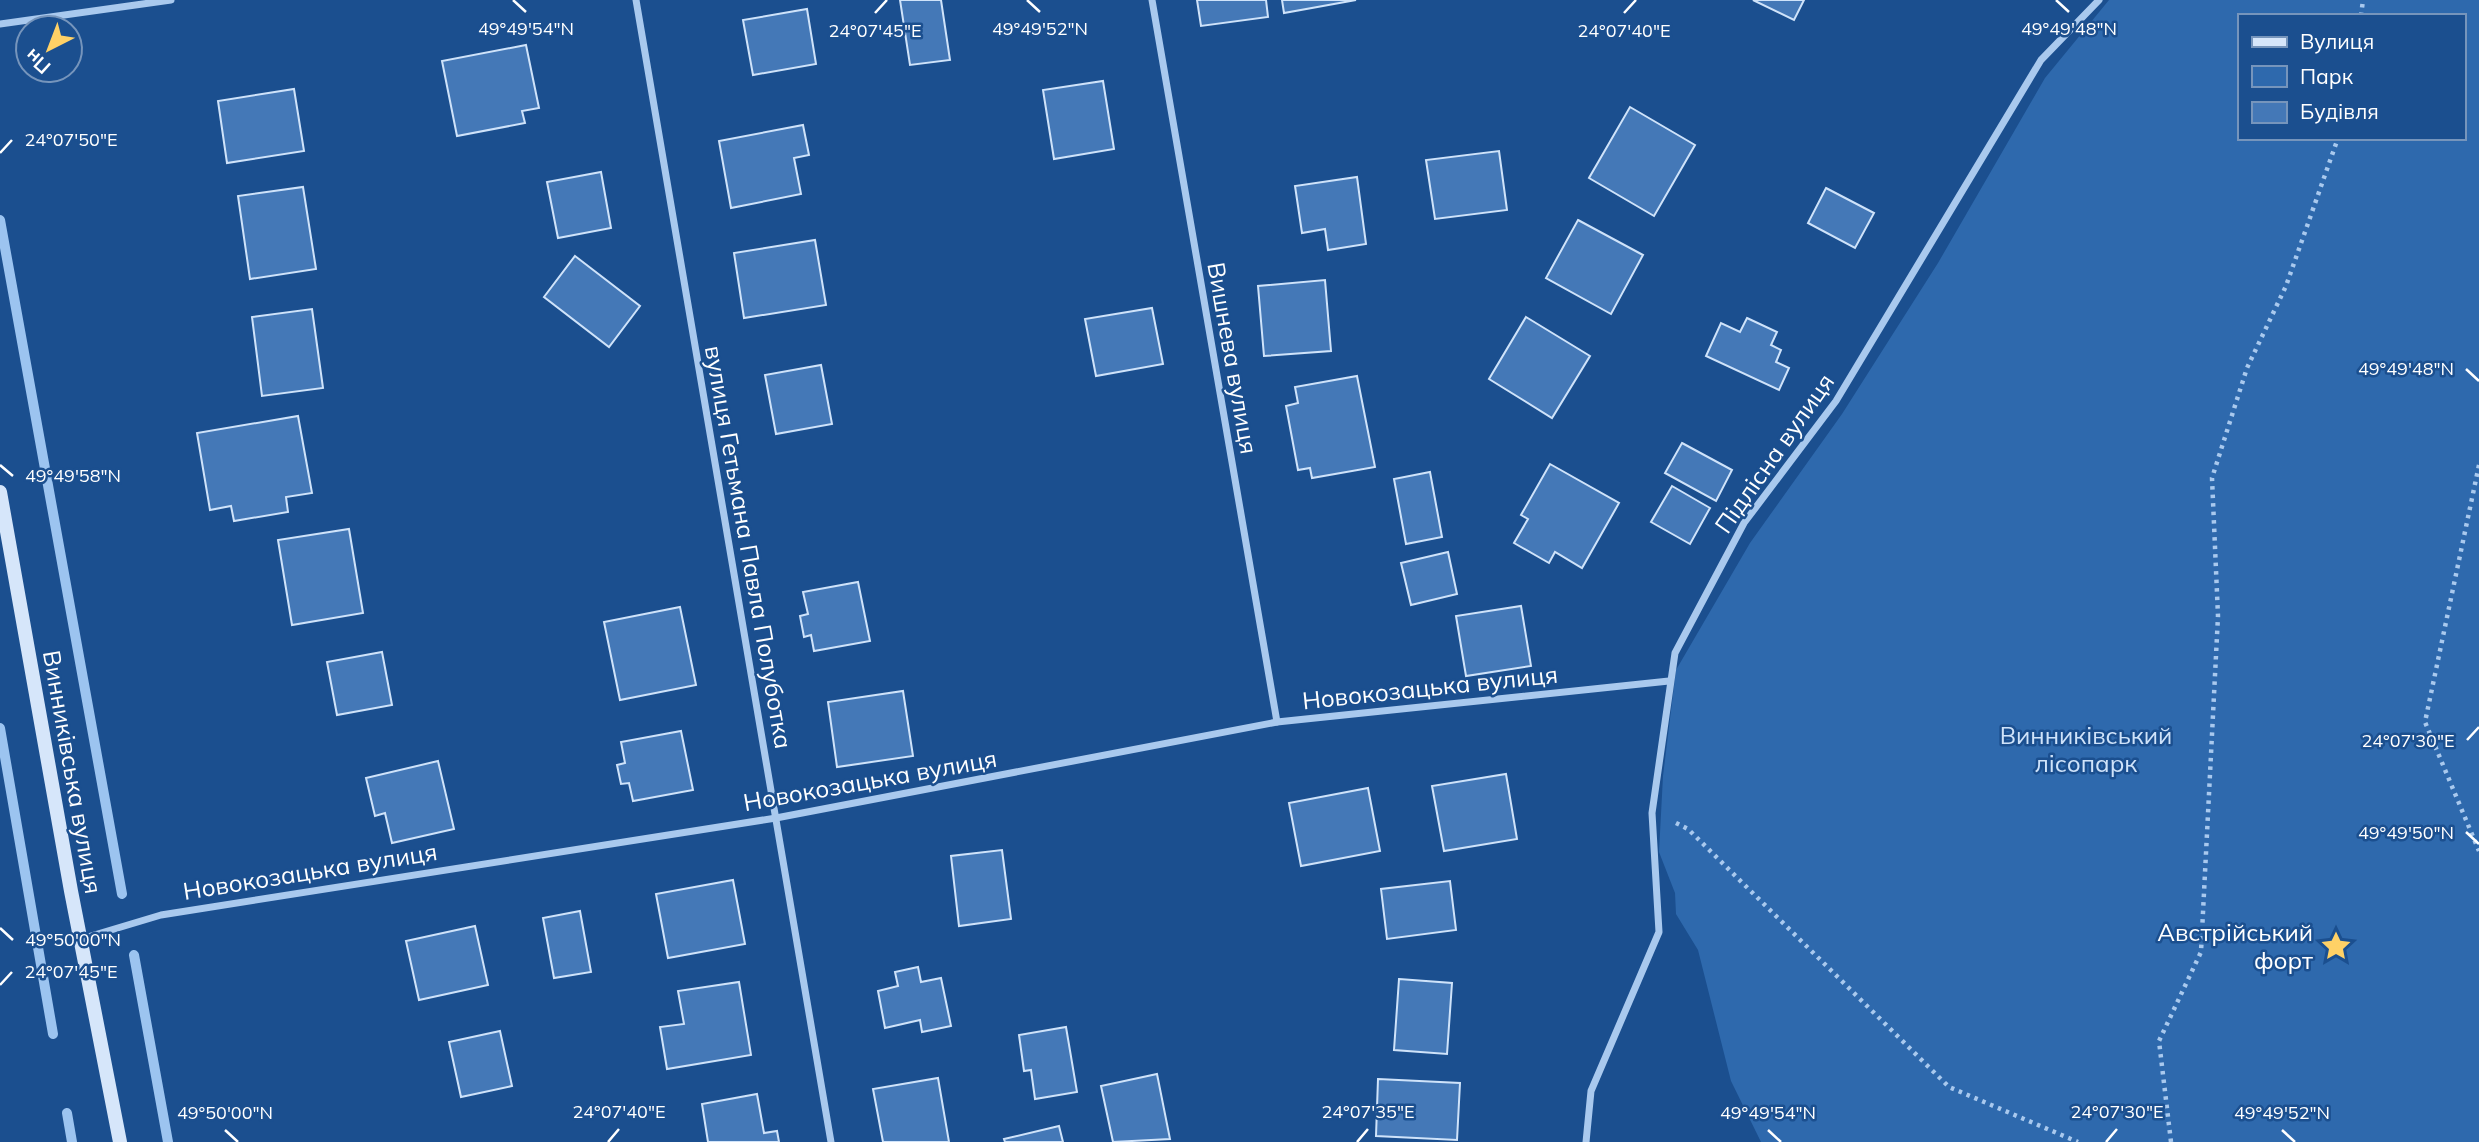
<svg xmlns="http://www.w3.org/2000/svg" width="2479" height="1142" font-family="Mulish,sans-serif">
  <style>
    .green { fill: #2e69ad; fill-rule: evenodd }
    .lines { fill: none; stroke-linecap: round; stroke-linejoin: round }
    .stream { stroke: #9cc4f0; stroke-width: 10 }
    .building { fill: #4478b7; stroke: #cfe3fa; stroke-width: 2 }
    .path { stroke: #a9c9ee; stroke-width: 4.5; stroke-dasharray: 3.5 5; stroke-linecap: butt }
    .street { stroke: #a9c9ee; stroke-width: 7 }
    .secondary { stroke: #d6e6fa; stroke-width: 14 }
    .ticks { fill: none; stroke: #fff; stroke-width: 2.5 }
    .labels { text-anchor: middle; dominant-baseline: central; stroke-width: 5; stroke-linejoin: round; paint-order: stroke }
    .street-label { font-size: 24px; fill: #fff; stroke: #1b4f8f }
    .park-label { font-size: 24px; fill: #cfe3fa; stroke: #1b4f8f }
    .poi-label { font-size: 24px; fill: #fff; stroke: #1b4f8f; text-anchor: end }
    .ticks-label { font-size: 18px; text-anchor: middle; fill: #fff; stroke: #1b4f8f; stroke-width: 5; stroke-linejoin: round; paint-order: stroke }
  </style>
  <rect width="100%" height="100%" fill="#1b4f8f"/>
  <path class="green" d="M 2109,0 L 2479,0 L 2479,1142 L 1761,1142 L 1731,1081 L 1698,950 L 1676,914 L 1675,893 L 1659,852 L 1663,776 L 1676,670 L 1750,543 L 1842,414 L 1938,263 L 2045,78 ZM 2239,16 L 2463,16 L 2463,138 L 2239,138 Z"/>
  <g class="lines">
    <g class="stream">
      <polyline points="0,220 122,894"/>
      <polyline points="0,728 53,1034"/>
      <polyline points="134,955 168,1142"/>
      <polyline points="67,1113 72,1142"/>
    </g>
  </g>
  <g class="building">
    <polygon points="900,0 941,0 950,60 910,65"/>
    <polygon points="1197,0 1266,0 1268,17 1201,26"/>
    <polygon points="1282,0 1356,0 1284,13"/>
    <polygon points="1753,0 1804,0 1794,20"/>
    <polygon points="807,9 816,64 753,75 743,20"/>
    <polygon points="526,45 539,108 522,111 525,123 457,136 442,61"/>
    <polygon points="1103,81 1114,149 1054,159 1043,90"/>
    <polygon points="294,89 304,151 227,163 218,101"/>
    <polygon points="1630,107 1695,145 1654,216 1589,178"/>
    <polygon points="803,125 809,155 794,158 801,194 731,208 719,141"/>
    <polygon points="1499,151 1507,210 1435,219 1426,160"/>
    <polygon points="601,172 611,228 558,238 547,182"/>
    <polygon points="1357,177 1366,244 1328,250 1325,229 1302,233 1295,186"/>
    <polygon points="303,187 316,269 250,279 238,196"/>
    <polygon points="1826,188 1874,213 1855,248 1808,223"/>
    <polygon points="1578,220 1643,255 1611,314 1546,278"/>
    <polygon points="815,240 826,305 744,318 734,253"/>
    <polygon points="575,256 640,306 609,347 544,297"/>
    <polygon points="1325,280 1331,351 1264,356 1258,286"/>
    <polygon points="1152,308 1163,364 1096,376 1085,319"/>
    <polygon points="312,309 323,388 262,396 252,317"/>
    <polygon points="1526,317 1590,356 1552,418 1489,379"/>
    <polygon points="1747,318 1777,332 1771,345 1781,350 1776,362 1789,368 1779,390 1706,356 1721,323 1740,332"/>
    <polygon points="821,365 832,424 776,434 765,375"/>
    <polygon points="1357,376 1375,467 1312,478 1310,468 1298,470 1286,406 1298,403 1295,387"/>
    <polygon points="298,416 312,493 286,497 288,512 234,521 231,506 210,510 197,433"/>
    <polygon points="1682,443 1732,470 1716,501 1665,473"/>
    <polygon points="1550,464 1619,503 1582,568 1555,552 1549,563 1514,543 1528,519 1521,515"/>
    <polygon points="1430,472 1442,537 1406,544 1394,479"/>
    <polygon points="1672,486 1710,508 1690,544 1651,522"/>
    <polygon points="349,529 363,613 292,625 278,540"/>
    <polygon points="1448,552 1457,594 1411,605 1401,563"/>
    <polygon points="858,582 870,641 814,651 811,635 804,637 800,616 808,614 803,592"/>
    <polygon points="1521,606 1531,666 1466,676 1456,616"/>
    <polygon points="680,607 696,685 620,700 604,622"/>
    <polygon points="382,652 392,705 337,715 327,662"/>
    <polygon points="903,691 913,756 837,767 828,702"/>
    <polygon points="681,731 693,790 633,801 629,783 621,784 617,765 625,763 621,742"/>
    <polygon points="438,761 454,829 392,843 385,813 375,816 366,778"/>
    <polygon points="1506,774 1517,839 1444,851 1432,786"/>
    <polygon points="1368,788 1380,851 1301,866 1289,803"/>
    <polygon points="1002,850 1011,919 959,926 951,856"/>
    <polygon points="733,880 745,944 668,958 656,894"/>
    <polygon points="1450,881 1456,930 1387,939 1381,889"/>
    <polygon points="580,911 591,972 554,978 543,918"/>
    <polygon points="475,926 488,985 419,1000 406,941"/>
    <polygon points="918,967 921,982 941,978 951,1026 922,1032 920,1020 885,1028 878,991 898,986 895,972"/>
    <polygon points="1399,979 1452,983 1447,1054 1394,1050"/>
    <polygon points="739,982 751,1055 667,1069 660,1027 684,1024 678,991"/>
    <polygon points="1066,1027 1077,1092 1035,1099 1031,1070 1024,1071 1019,1035"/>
    <polygon points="500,1031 512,1086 461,1097 449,1042"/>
    <polygon points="1157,1074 1170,1139 1113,1142 1101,1086"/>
    <polygon points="938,1078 949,1142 883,1142 873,1089"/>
    <polygon points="1378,1079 1460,1083 1457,1140 1376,1136"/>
    <polygon points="757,1094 764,1133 777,1131 779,1142 708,1142 702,1104"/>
    <polygon points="1059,1126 1063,1142 1005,1142 1004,1139"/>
  </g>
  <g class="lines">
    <g class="path">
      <polyline points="2361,16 2363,0"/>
      <polyline points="2479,465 2425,722 2479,851"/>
      <polyline points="1676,823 1688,829 1949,1087 2078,1142"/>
      <polyline points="2171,1142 2159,1041 2201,952 2218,616 2212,478 2247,368 2286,286 2338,138"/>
    </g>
    <g class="street">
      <polyline points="636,0 831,1142"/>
      <polyline points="1152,0 1277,722"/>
      <polyline points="0,24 171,0"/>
      <polyline points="81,939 161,915 776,818 1277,722 1669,681"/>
      <polyline points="1586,1142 1591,1091 1659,932 1652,813 1675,653 1744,523 1836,401 2041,60 2099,0"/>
    </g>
    <polyline class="secondary" points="0,492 71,891 120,1142"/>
  </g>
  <path class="ticks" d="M 513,0 L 526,12M 1027,0 L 1040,12M 2056,0 L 2069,12M 875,13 L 887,0M 1624,13 L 1636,0M 0,153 L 12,140M 2466,369 L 2479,381M 0,465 L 13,476M 2467,740 L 2479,727M 2466,832 L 2479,844M 0,928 L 13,940M 0,985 L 12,972M 225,1130 L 238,1142M 1768,1130 L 1781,1142M 2282,1130 L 2295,1142M 608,1142 L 619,1129M 1357,1142 L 1368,1129M 2106,1142 L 2117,1129"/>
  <defs>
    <g id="sight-bare" transform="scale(2.415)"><path d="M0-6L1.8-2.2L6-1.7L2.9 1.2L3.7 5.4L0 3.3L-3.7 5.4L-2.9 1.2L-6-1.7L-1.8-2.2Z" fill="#ffd166" stroke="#1b4f8f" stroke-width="2.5" paint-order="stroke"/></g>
  </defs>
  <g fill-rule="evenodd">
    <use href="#sight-bare" x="2336" y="946"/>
  </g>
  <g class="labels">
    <g class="street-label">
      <text transform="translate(1233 358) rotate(80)">Вишнева вулиця</text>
      <text transform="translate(1774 453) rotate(-55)">Підлісна вулиця</text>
      <text transform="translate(749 547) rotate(80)">вулиця Гетьмана Павла Полуботка</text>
      <text transform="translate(1430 687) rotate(-6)">Новокозацька вулиця</text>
      <text transform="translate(73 772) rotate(80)">Винниківська вулиця</text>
      <text transform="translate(870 780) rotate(-10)">Новокозацька вулиця</text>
      <text transform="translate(310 871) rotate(-9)">Новокозацька вулиця</text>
    </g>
    <g class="park-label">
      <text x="2086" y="735">Винниківський<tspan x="2086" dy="28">лісопарк</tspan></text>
    </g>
    <g class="poi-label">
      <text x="2313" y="932">Австрійський<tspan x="2313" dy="28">форт</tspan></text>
    </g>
  </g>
  <g class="ticks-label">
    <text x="526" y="35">49°49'54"N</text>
    <text x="1040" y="35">49°49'52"N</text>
    <text x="2069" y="35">49°49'48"N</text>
    <text x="875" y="37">24°07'45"E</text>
    <text x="1624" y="37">24°07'40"E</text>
    <text x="71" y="146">24°07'50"E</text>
    <text x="2406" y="375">49°49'48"N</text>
    <text x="73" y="482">49°49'58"N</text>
    <text x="2408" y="747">24°07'30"E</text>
    <text x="2406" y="839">49°49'50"N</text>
    <text x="73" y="946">49°50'00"N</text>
    <text x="71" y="978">24°07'45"E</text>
    <text x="619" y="1118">24°07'40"E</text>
    <text x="1368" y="1118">24°07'35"E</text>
    <text x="2117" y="1118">24°07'30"E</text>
    <text x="225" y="1119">49°50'00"N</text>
    <text x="1768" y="1119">49°49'54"N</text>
    <text x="2282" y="1119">49°49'52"N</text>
  </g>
  <rect x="2238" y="14" width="228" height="126" fill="#1b4f8f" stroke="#7695bc" stroke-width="2"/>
  <rect x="2252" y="37" width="35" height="10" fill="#d6e6fa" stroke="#7695bc" stroke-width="2"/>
  <text x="2300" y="49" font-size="21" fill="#ffffff">Вулиця</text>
  <rect x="2252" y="66" width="35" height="21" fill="#2e69ad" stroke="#7695bc" stroke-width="2"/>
  <text x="2300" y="84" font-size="21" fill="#ffffff">Парк</text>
  <rect x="2252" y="102" width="35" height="21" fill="#4478b7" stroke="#7695bc" stroke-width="2"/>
  <text x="2300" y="119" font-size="21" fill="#ffffff">Будівля</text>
  <g transform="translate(49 49) rotate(222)"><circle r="33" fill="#1b4f8f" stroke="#7695bc" stroke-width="2"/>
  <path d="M0-5L12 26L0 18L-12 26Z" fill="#ffd166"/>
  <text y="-10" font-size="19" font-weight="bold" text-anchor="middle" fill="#ffffff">Пн</text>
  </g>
</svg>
